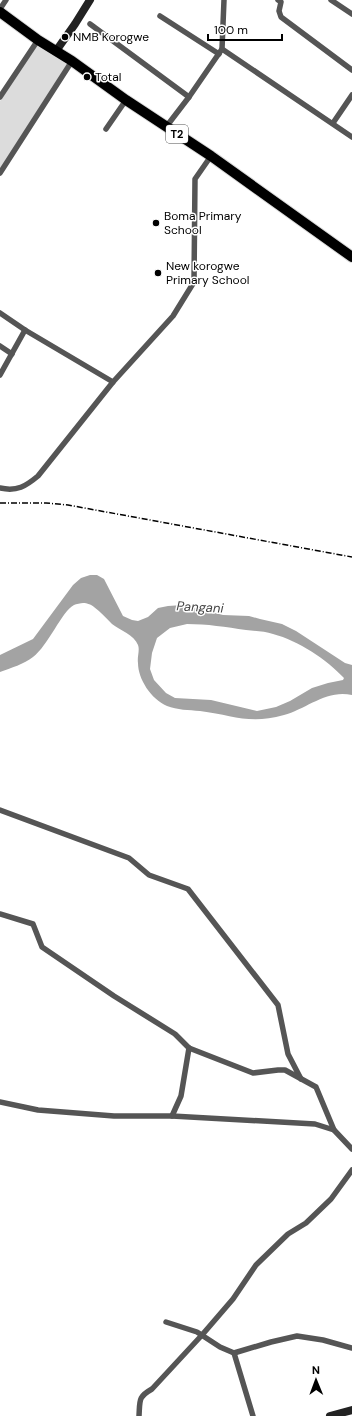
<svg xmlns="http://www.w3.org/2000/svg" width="352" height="1416" font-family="'DM Sans',sans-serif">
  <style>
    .green { fill: #dcdcdc }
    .water { fill: #a3a3a3; fill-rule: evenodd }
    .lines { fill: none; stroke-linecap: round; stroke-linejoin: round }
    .highway-casing { stroke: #dbdbdb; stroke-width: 12 }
    .street { stroke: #555; stroke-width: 5.5 }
    .secondary { stroke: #222; stroke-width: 8 }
    .highway { stroke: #000; stroke-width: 10 }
    .rail { stroke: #000; stroke-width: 1.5; stroke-dasharray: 6 2 1 2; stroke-linecap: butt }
    .poi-dot { fill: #000; stroke: #fff; stroke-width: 1.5 }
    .labels { text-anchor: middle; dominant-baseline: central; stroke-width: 3; stroke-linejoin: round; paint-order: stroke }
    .shield { fill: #fff; stroke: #4c4c4c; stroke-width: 1 }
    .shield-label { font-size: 11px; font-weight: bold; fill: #000 }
    .poi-label { font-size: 12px; fill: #000; stroke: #fff; text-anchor: start }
    .water-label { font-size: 13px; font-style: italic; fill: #444; stroke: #fff }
  </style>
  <rect width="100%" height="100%" fill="#fff"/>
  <polygon class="green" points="37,45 67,64 0,169 0,101"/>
  <path class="water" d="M 90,575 L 97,575 L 104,579 L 123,616 L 132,620 L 138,621 L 148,617 L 158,608 L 168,606 L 183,605 L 223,615 L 249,616 L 260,619 L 282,624 L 296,631 L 345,663 L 352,665 L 352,695 C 327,689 306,709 284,715 C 249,725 233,715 200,711 C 189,710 177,710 167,706 C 151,699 138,679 138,663 C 137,657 140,650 138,645 C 134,635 120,630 112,624 C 106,618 101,612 94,607 C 92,605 87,603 83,603 C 81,603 76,604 74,605 C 62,611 48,646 33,657 C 24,664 11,668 0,672 L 0,655 L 33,639 L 73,585 L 81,578 ZM 187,624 C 207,624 226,627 246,630 C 255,631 265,631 273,634 C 299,641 326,659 344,678 L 343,680 L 328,683 L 312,688 L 290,701 L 276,707 L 257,711 L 211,700 L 175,698 L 166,693 L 154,680 L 150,669 L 152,653 L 157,638 L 170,628 Z"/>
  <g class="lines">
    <g class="highway-casing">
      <polyline id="highway" points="0,12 38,40 72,61 126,100 211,156 352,257"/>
    </g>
    <g class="street">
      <polyline points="278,0 281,2 279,11 281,17 352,70"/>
      <polyline points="331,0 352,14"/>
      <polyline points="0,9 6,0"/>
      <polyline points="160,16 219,54"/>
      <polyline points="90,24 189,97"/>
      <polyline points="222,49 352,137"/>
      <polyline points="0,97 38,40"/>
      <polyline points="333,123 352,95"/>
      <polyline points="166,127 189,97 222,49 224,0"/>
      <polyline points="106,129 126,100"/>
      <polyline points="0,173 72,61"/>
      <polyline points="0,313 25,330 113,382"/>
      <polyline points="0,346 12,354"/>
      <polyline points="0,375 25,330"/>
      <path d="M 0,488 C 17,492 26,486 38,476 L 113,382 L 173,316 L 194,282 L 195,179 L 211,156"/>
      <polyline points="0,810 129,858 149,875 188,889 278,1005 288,1054 301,1079"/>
      <polyline points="0,914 33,924 42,947 114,996 175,1034 189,1048 253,1073 278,1070 285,1070 316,1087 334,1130"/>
      <polyline points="0,1102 38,1110 114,1116 172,1116 315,1124 334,1130 352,1149"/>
      <polyline points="172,1116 181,1096 189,1048"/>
      <polyline points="166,1322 197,1332 220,1347 234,1353 271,1342 297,1336 323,1340 352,1348"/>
      <polyline points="234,1353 253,1416"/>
      <path d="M 139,1416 C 140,1400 138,1397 152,1389 L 202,1335 L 233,1299 L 256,1265 L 288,1234 L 306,1223 L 331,1199 L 352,1170"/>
    </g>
    <g class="secondary">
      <polyline points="56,51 75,24 90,0"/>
      <polyline points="330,1416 352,1410"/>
    </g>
    <use href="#highway" class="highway"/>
    <polyline class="rail" points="0,503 46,503 68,505 352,557"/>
  </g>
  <g class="poi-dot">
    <circle cx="65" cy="37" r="4"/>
    <circle cx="87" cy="77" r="4"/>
    <circle cx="156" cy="223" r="4"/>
    <circle cx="158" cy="273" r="4"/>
  </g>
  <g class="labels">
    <rect class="shield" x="166" y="125" width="22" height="18" rx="3"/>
    <g class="shield-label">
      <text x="177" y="134">T2</text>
    </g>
    <g class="poi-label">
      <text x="73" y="37">NMB Korogwe</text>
      <text x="95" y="77">Total</text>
      <text x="164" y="216">Boma Primary<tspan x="164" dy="14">School</tspan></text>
      <text x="166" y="266">New korogwe<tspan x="166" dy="14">Primary School</tspan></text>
    </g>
    <g class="water-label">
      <text transform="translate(200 607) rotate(3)">Pangani</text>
    </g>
  </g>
  <g transform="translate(316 1380) rotate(359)" stroke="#ffffff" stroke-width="3" paint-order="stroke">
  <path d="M0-3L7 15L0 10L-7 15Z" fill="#000000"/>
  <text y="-6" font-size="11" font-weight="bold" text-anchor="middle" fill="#000000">N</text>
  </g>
  <path d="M208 34v6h74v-6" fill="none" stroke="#000000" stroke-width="2"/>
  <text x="214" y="34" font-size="12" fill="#000000" stroke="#ffffff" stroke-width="3" paint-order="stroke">100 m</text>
</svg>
